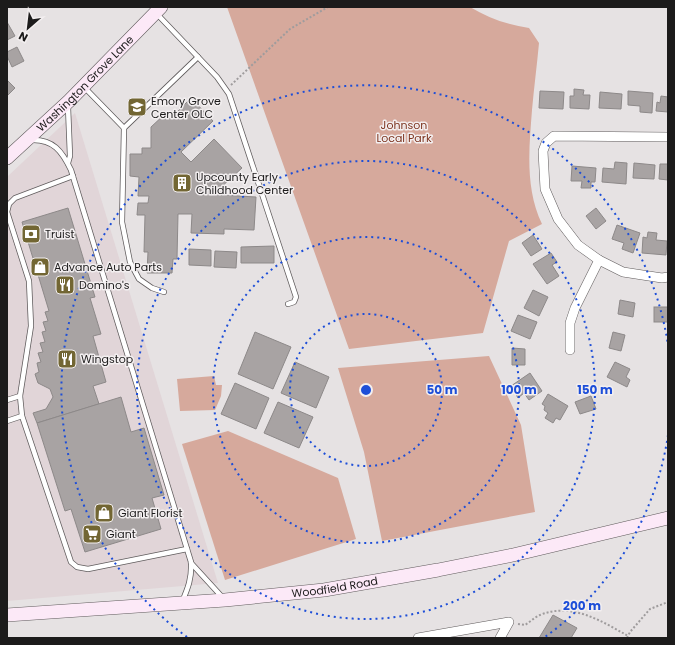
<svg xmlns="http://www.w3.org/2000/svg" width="675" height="645" font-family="Poppins,sans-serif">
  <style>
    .built { fill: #e1d5d8 }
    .green { fill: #d6a99c }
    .building { fill: #a8a3a3; stroke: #8d8989 }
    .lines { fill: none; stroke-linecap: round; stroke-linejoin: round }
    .lane-casing { stroke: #605c5d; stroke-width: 6 }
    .street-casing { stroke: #605c5d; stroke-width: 10 }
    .secondary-casing { stroke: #605c5d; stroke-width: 14 }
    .path { stroke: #9f9c9d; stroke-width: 2; stroke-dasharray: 2 2; stroke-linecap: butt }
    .lane { stroke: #fff; stroke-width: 4.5 }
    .street { stroke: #fff; stroke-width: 9 }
    .secondary { stroke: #fce9f7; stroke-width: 13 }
    .ring { fill: none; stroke: #1d4ed8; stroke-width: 2; stroke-dasharray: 2 4 }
    .labels { text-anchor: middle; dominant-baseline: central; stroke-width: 3; stroke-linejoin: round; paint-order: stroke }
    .street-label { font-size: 11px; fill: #1c1b1b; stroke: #f3eff0 }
    .poi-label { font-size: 11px; fill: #1c1b1b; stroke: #f3eff0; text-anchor: start }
    .park-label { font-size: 11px; fill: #7d331e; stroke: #f3eff0 }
    .centre { fill: #1d4ed8; stroke: #f3eff0; stroke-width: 2 }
    .ring-label { font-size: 12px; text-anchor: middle; font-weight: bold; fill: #1d4ed8; stroke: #f3eff0; stroke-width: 3; stroke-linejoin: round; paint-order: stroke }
  </style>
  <rect width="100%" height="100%" fill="#e6e2e3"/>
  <polygon class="built" points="75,113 218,583 7,601 7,177"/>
  <g class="green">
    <path d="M 227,7 L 470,7 C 488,18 508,25 529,28 L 539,43 C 537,65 534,87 532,110 C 529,149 525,188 542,224 L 509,241 L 483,333 L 349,349 Z"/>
    <polygon points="489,356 521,425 535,512 382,541 364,452 338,368"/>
    <polygon points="214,376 216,385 222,385 221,396 215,410 180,411 177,379"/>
    <polygon points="228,431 338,478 356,539 225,580 182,444"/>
  </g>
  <g class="building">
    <polygon points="7,22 15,36 7,40"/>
    <polygon points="17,47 24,61 12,67 7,56 7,52"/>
    <polygon points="7,80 15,88 7,96"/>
    <polygon points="574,89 584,90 583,95 590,95 589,109 570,108 570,96 574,96"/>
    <polygon points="540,91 564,92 563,109 539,108"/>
    <polygon points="628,91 653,93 652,113 640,112 640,106 628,105"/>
    <polygon points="600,92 622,94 621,109 599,108"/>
    <polygon points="661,96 668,97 668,112 656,111 657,102 660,103"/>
    <polygon points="191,98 213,121 181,152 191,162 214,139 242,168 219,189 221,195 256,197 254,230 224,229 224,234 191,233 192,214 178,214 177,259 173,259 172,273 147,273 148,252 144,252 145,215 137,215 138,203 148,203 149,196 138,196 139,177 130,176 130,154 142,154 142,148 151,148 151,127 165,114 170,119"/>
    <polygon points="615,162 627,163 626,184 602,182 603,168 614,169"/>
    <polygon points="634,163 655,165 654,179 633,178"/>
    <polygon points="660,164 668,164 668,180 659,179"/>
    <polygon points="572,166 596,168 595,182 591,182 591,188 581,188 582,181 571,181"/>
    <polygon points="68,208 95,297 90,298 101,334 93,336 106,382 93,386 99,404 37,423 33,413 46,409 53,397 50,389 38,383 35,374 39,372 37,363 41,362 38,353 43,352 40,343 45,342 42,332 46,331 43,322 48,321 45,312 49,311 22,222"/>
    <polygon points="596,208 606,221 596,229 586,216"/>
    <polygon points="617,225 640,233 633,253 622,249 624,243 612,239"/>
    <polygon points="648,232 657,233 656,240 667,241 666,255 642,253 643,237 647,238"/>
    <polygon points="533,235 542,249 531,256 522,243"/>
    <polygon points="274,246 274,263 241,263 241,247"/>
    <polygon points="189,249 211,250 211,266 189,265"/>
    <polygon points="215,251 237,252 236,268 214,267"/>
    <polygon points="551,253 557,262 552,265 559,276 547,284 533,264"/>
    <polygon points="533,290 548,297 539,316 524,308"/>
    <polygon points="620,300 635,303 633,317 618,314"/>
    <rect x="654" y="307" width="14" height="15"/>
    <polygon points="518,315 537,322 530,339 511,331"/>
    <polygon points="255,332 291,347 273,389 238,374"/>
    <polygon points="613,332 625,335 621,351 609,348"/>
    <polygon points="512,348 525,349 525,365 512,365"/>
    <polygon points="295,362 329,377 316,408 281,393"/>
    <polygon points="615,362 630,369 626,377 630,380 627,387 607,377"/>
    <polygon points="530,373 542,391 529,400 524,393 518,398 511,386"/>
    <polygon points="235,383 269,398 256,429 221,414"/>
    <polygon points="548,394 568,406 560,420 556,418 553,423 545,418 548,413 544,410 545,406 542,404"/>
    <polygon points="591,396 596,409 580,414 575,402"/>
    <polygon points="121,397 131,432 144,428 164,495 152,498 161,529 85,552 71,509 65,511 37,423"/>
    <polygon points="278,402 313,417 299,448 264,433"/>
    <polygon points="553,615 577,628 571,638 539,638"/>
  </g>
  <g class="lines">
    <g class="lane-casing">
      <g id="lane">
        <polyline points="157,14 217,77 229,94 296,297 294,302 288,304"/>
        <polyline points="85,88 124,128 198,57"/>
        <polyline points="124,128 122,222 130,262 139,279 152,288 164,292"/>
        <path d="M 31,140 C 53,139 62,151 71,170 L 191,562 C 192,578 188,588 182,602"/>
        <polyline points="68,163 70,156 68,107"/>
        <polyline points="73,176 15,198 9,204 7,212 29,281 31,326 20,396 22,416 71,562 77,567 88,569 187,549"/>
        <polyline points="7,400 20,396"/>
        <polyline points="7,421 22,416"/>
        <polyline points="191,563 223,598"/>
      </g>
    </g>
    <g class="street-casing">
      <g id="street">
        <polyline points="668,137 554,136 546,143 543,151 545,189 558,219 578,245 599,260 623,272 662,278 668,277"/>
        <polyline points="570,350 570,323 575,308 599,260"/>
        <polyline points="418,638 509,622 500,638"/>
      </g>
    </g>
    <g class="secondary-casing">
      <g id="secondary">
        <path id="s1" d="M 7,158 L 69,101 L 161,7"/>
        <path id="s2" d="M 7,615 L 225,600 L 324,590 L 438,570 L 513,555 L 668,518"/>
      </g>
    </g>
    <g class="path">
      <polyline points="231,85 290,29 328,7"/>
      <path d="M 518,624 L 525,625 C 530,622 535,617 540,615 C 571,602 602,621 628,636"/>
      <polyline points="627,638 630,632 650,609 668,602"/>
    </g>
    <use href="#lane" class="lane"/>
    <use href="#street" class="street"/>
    <use href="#secondary" class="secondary"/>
  </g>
  <g class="ring">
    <circle cx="366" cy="390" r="76"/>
    <circle cx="366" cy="390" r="153"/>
    <circle cx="366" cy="390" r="229"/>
    <path d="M668 435A305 305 0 0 1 545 637M187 637A305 305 0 1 1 668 345"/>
  </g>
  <defs>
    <g id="school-square" transform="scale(1)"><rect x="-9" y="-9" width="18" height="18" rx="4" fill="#726633" stroke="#f3eff0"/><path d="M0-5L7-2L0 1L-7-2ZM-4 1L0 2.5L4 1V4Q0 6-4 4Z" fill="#fff"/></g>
    <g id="building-square" transform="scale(1)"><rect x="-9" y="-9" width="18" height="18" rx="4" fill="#726633" stroke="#f3eff0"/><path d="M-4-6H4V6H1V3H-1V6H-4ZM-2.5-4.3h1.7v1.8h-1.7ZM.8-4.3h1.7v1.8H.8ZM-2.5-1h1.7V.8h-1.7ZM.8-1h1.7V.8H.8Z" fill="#fff"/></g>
    <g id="bank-square" transform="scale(1)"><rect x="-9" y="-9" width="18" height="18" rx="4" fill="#726633" stroke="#f3eff0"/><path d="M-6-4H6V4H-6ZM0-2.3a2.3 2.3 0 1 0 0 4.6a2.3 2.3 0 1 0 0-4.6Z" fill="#fff"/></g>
    <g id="shop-square" transform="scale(1)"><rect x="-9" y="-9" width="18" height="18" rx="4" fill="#726633" stroke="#f3eff0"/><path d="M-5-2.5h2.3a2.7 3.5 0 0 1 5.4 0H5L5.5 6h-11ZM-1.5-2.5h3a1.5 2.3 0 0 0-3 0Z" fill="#fff"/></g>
    <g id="restaurant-square" transform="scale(1)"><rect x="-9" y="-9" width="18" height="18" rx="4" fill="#726633" stroke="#f3eff0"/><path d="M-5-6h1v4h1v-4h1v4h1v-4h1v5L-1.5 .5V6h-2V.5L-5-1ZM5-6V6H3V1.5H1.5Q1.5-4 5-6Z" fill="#fff"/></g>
    <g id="supermarket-square" transform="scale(1)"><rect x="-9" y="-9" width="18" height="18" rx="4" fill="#726633" stroke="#f3eff0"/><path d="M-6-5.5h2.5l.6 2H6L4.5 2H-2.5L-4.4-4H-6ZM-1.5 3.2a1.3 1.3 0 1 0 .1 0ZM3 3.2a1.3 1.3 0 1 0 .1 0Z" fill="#fff"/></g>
  </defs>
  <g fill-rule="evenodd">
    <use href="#school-square" x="137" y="107"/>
    <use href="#building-square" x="182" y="183"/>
    <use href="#bank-square" x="31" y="234"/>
    <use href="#shop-square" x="40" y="267"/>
    <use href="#restaurant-square" x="65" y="285"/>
    <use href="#restaurant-square" x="67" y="359"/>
    <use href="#shop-square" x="104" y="513"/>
    <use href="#supermarket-square" x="92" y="534"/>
  </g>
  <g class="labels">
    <g class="street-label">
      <text stroke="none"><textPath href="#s1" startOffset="108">Washington Grove Lane</textPath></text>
      <text stroke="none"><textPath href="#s2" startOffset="329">Woodfield Road</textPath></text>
    </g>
    <g class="poi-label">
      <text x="151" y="101">Emory Grove<tspan x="151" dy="13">Center OLC</tspan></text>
      <text x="196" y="177">Upcounty Early<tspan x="196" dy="13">Childhood Center</tspan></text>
      <text x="45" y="234">Truist</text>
      <text x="54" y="267">Advance Auto Parts</text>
      <text x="79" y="285">Domino's</text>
      <text x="81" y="359">Wingstop</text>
      <text x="118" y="513">Giant Florist</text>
      <text x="106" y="534">Giant</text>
    </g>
    <g class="park-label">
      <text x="404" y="125">Johnson<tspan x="404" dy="13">Local Park</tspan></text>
    </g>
  </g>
  <circle cx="366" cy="390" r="6" class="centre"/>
  <g class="ring-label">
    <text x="442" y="394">50 m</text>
    <text x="519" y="394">100 m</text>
    <text x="595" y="394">150 m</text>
    <text x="582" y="610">200 m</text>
  </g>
  <rect width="675" height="645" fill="none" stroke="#1c1b1b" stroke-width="16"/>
  <g transform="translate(28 28) rotate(208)" stroke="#f3eff0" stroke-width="3" paint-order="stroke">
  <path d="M0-3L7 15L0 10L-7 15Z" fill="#1c1b1b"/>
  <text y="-6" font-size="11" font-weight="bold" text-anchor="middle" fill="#1c1b1b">N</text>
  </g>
</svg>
